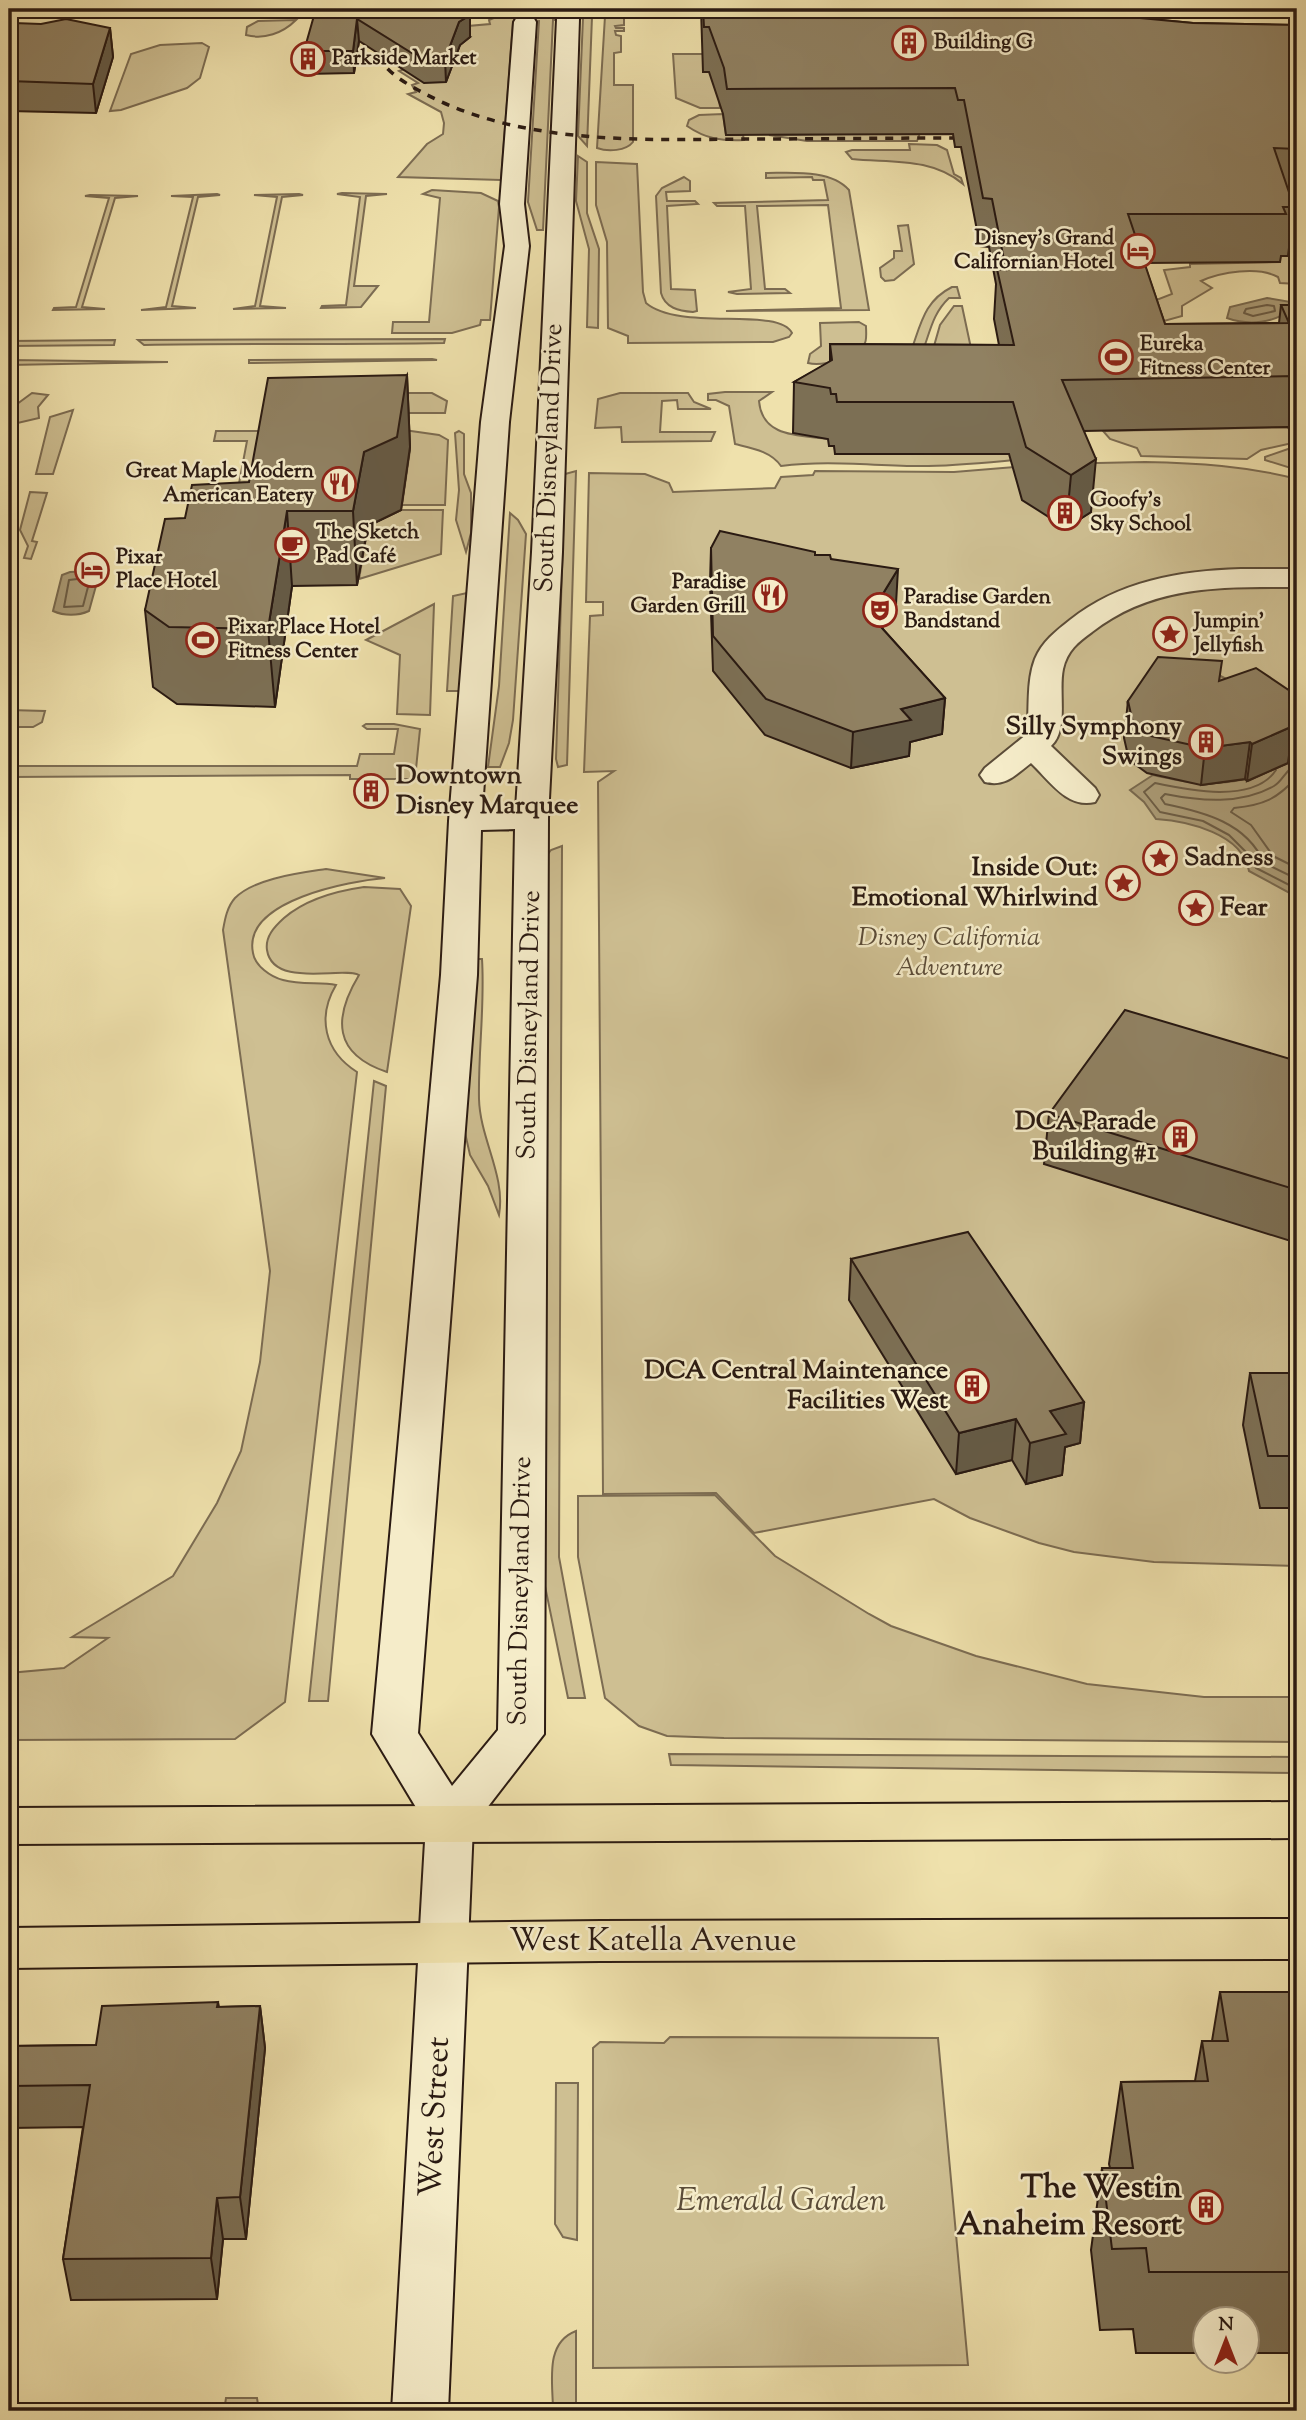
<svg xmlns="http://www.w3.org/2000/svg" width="1306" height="2420" font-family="'Sorts Mill Goudy',serif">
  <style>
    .green { fill: #cebf92; stroke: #7c6c52; stroke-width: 2 }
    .water { fill: #ac9d78; stroke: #78694f; stroke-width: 2 }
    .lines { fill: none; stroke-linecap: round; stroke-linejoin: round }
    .shore { stroke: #6b5c45; stroke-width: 2 }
    .secondary-tunnel { stroke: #c8b98d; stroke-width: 24; stroke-dasharray: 24 12; stroke-linecap: butt }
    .pedestrian-casing { stroke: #5b4c38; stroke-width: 4 }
    .secondary-casing { stroke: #2a1a12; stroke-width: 4 }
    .primary-casing { stroke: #2a1a12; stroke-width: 4 }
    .pedestrian { fill: #f5ecc9; fill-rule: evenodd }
    .secondary { fill: #f5ecc9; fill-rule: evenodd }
    .primary { fill: #efe1ac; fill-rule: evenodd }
    .rail { stroke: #2a1a12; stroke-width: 3.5; stroke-dasharray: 8 8; stroke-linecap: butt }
    .wall { fill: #7c6f54; stroke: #2a1a12; stroke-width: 2 }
    .shaded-wall { fill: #655a45; stroke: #2a1a12; stroke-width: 2 }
    .building { fill: #908162; stroke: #2a1a12; stroke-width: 2 }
    .labels { text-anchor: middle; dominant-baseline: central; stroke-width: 5; stroke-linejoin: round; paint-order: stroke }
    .far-poi-label { font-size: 21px; font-weight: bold; fill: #2a1a12; stroke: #f5ecc9; text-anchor: start }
    .street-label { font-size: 26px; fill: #2a1a12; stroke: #f5ecc9 }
    .poi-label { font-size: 26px; font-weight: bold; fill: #2a1a12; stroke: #f5ecc9; text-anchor: end }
    .park-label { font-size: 26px; font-style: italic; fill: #5b4c38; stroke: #f5ecc9 }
    .near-street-label { font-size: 32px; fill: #2a1a12; stroke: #f5ecc9 }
    .near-poi-label { font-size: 32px; font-weight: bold; fill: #2a1a12; stroke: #f5ecc9; text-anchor: end }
    .near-park-label { font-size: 32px; font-style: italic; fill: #5b4c38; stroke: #f5ecc9 }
  </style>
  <rect width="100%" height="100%" fill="#efe1ac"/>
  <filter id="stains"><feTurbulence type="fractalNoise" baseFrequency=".00286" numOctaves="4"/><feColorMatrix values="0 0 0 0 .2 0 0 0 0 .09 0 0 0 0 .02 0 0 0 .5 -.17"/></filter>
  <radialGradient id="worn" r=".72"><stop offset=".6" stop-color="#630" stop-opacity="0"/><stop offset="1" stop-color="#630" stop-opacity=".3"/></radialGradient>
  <g class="green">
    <path d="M 604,9 L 624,12 L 624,25 L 615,26 L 616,28 L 624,28 L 624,31 L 615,31 L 616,35 L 621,36 L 621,52 L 614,53 L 614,85 L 633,85 L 633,142 C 626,151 608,152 597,148 L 605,16 L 592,17 L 587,146 L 578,136 L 583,18 L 553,20 L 543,230 L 537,230 L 528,202 L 539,21 L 513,23 L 501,180 L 398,177 L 427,144 L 443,134 L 444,123 L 441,112 L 408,94 L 416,92 L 412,85 L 418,83 L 399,71 L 458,49 L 468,26 L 490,24 L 489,20 L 496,17 L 560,15 Z"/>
    <path d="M 296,20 C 283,33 264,40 246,35 L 247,27 L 258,21 Z"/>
    <polygon points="202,43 209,47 200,78 187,88 121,110 110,111 131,54 160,45"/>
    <polygon points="673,54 703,54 717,72 720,108 700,108 676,98"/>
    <path d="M 723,114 L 726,135 L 743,135 L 744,140 C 721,141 706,139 687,126 L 689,120 L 699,115 Z"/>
    <polygon points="920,133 917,141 807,141 769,135"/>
    <path d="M 909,144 L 937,145 L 947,150 L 954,174 L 961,178 L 963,184 C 931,157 890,163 852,159 L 846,152 L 852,150 L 910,150 Z"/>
    <polygon points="578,156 587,162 587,213 599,249 598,328 587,327 589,249 576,201"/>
    <path d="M 596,162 L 637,164 L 643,292 L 646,303 C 680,332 778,306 792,333 L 789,337 L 773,342 L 628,343 L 628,336 L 608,328 L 607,242 L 596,205 Z"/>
    <path d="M 766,173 C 791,173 831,169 849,190 L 869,310 L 726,311 L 841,308 L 828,205 L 757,206 L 765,289 L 785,289 L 790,293 L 737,294 L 728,292 L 751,289 L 745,206 L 717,206 L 714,203 L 828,200 L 824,180 L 813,180 L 812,177 L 766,178 Z"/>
    <path d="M 684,177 L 690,181 L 690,191 L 666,192 L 667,201 L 695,201 L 698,204 L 667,206 L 671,289 L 695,290 L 697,311 L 693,312 C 679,311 665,308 661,293 L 656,196 L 662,188 Z"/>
    <polygon points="432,190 481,193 498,201 499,207 490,320 481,320 480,325 452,333 392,333 393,322 429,322 440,198 423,194"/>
    <polygon points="342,193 387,194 366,196 354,286 378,286 361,307 321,308 322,306 346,305 360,197 337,194"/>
    <polygon points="217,194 220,195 198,197 172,306 196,308 141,310 166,307 193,197 171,196"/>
    <polygon points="299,194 303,195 282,197 260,306 286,308 233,309 255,306 277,197 254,195"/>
    <polygon points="90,195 138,196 115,198 82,307 105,309 53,310 54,308 76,307 109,198 85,196"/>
    <polygon points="908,225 914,264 894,280 885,281 881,277 880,268 894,258 894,251 902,251 898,226"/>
    <path d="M 1274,226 L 1297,227 L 1297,284 L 1280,283 L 1278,277 C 1258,266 1221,272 1201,281 L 1212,288 L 1182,306 L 1182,316 L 1160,322 L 1181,355 L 1146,304 L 1172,294 L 1164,270 L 1190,267 L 1190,264 L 1279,262 L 1277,256 L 1288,256 Z"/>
    <path d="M 952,287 L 957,287 L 960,298 L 949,298 C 932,314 930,333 922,353 L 911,351 C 921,324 924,301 952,287 Z"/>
    <polygon points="954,306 962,306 975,367 934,346 940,325"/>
    <path d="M 859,322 L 866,326 C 866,331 867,338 865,343 C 859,357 822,367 808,363 L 810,354 L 821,346 L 820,323 Z"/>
    <path d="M 445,339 L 444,343 C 344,345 244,343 144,345 L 138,340 Z"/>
    <polygon points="115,340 114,345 9,346 9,341"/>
    <polygon points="432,359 437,360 249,363 249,360"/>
    <polygon points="9,360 168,362 9,365"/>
    <path d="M 725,392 L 772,392 L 759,401 C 762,438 800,435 828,439 L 834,446 L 836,454 L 1021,454 L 1038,458 C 999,461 960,466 921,466 C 874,466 828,460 781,466 C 771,451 751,448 735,444 L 729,406 L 716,400 L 708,400 L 708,394 Z"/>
    <polygon points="32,393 48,395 38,407 39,418 9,425 9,410"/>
    <polygon points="405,393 432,393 447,401 445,413 408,413"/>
    <polygon points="620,393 688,393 694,402 711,409 678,409 677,400 662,401 660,432 715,432 711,441 622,442 621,427 595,428 598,399"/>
    <polygon points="73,410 53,474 36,474 50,417"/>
    <polygon points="1297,427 1297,442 1261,450 1247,459 1141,456 1137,448 1110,439 1103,431"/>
    <polygon points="404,430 439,435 448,440 445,505 402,505 410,450"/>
    <polygon points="216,431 302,431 243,510 234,510 247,441 214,441"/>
    <polygon points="459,431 464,434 464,474 471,493 471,533 466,552 456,520 459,490 455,433"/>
    <polygon points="1288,449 1297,449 1297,470 1265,460 1265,457"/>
    <path d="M 1145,462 C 1197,463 1247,466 1297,479 L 1297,1566 L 1154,1562 L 1074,1552 L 1039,1543 L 970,1518 L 934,1499 L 754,1533 L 716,1493 L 603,1494 L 598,782 L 614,771 L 584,772 L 590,616 L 603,615 L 603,602 L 586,602 L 589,473 L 645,474 L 669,483 L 673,492 L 775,488 L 781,477 L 813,475 L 815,471 L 954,472 L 1050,464 Z"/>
    <polygon points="576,471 567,765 558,767 556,759 565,474"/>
    <polygon points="30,492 47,493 32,541 37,542 31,559 24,558 28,546 20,530"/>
    <polygon points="401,510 443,510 441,554 359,579 370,515"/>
    <polygon points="510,513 518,520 526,534 513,720 509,743 500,767 488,767 499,686"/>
    <polygon points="467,593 460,691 447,691 453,596"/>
    <polygon points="434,604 430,715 397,714 400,655 366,640"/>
    <polygon points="9,710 45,711 42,722 33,727 9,727"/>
    <polygon points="366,724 394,724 420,729 415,779 350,779 350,775 9,777 9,766 357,766 360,754 394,754 398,729 367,729 363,726"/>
    <polygon points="562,846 559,1557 585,1698 568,1698 539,1557 548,854 551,850"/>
    <path d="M 326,869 L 385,878 C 351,881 242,900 253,953 C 255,966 271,977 283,980 C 301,985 320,982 336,985 C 317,1017 324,1051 357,1072 L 285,1702 L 235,1739 L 9,1740 L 9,1673 L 64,1668 L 108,1638 L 72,1637 L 173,1576 L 217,1503 L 241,1451 L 260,1362 L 270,1271 L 223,930 C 225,919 227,907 235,898 C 255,878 300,873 326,869 Z"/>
    <path d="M 364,887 L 400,889 L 411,906 L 387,1072 C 333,1054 333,1018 359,975 C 344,966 273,989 267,950 C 265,937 274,927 284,918 C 306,899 336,891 364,887 Z"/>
    <path d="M 476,959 L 482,959 C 485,1006 478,1052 479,1099 C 480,1139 506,1176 499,1215 L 488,1186 L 470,1155 L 463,1124 Z"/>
    <polygon points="374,1081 386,1086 328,1701 309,1701"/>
    <polygon points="715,1495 775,1556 869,1614 891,1626 976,1656 1087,1684 1204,1697 1297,1697 1297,1742 724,1738 667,1736 639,1726 605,1698 578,1557 578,1496"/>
    <polygon points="669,1754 1297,1757 1297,1773 671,1765"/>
    <polygon points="670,2037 938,2038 968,2365 593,2368 593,2048 600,2042 664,2043"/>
    <polygon points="556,2083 578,2083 577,2240 563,2237 555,2224"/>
    <path d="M 576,2331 L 576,2411 L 553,2411 C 553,2383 544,2343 576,2331 Z"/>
    <polygon points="226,2398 257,2398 259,2411 224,2411"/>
  </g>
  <g class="water">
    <path d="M 1267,298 L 1291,302 L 1292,309 C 1274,323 1249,326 1227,318 L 1230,307 Z"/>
    <path d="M 92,571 L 99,575 L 89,611 C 78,616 64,616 53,611 L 62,575 L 70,572 Z"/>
    <path d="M 1203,667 L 1240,686 L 1283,688 L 1297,693 L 1297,897 L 1249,871 C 1243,834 1188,821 1156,819 L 1144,802 L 1130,790 L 1153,775 C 1189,783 1209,787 1245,779 L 1248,781 L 1270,771 L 1130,711 L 1127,702 Z"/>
  </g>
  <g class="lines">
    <g class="shore">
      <polygon points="1267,305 1274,306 1275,311 1253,316 1244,313 1246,309"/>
      <polygon points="86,578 89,583 83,606 64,607 69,580"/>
      <path d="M 1297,764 C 1285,770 1283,781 1274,786 C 1241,805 1200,801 1165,794 L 1161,798 L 1165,804 C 1204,812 1247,823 1264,863 L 1297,879"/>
      <path d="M 1276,770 C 1254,804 1187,790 1155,783 L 1144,792 L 1160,812 L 1203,821 L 1229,835 L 1249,855 L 1256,868 L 1297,889"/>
      <path d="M 1297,777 C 1277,799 1264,805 1234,808 L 1231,812 L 1251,825 L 1273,856 L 1297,868"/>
    </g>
    <polyline class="secondary-tunnel" points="525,22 526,9"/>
    <g class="pedestrian-casing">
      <path id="pedestrian" d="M 1241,569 L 1297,569 L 1297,587 C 1224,587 1153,584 1092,632 C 1078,642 1067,651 1063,669 C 1058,692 1069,730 1051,746 L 1095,788 L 1099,795 L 1095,802 C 1067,809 1049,780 1031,763 C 1015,775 1006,787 985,782 L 980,775 L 985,768 L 1027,734 C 1030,709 1026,683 1035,659 C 1042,642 1056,631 1070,620 C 1119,581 1179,571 1241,569 Z"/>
    </g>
    <g class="secondary-casing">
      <path id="secondary" d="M 568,13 L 576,14 L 579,19 L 562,552 L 548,818 L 544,1734 L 473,1826 L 448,2411 L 392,2411 L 426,1824 L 372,1734 L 441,975 L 449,821 L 481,422 L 505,246 L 500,204 L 514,22 L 517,17 L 533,17 L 536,22 L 524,204 L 529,246 L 509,422 L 482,810 L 516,809 L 532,552 L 557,19 L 560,14 ZM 515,829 L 498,1730 L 452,1786 L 418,1733 L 477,975 L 481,830 Z"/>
    </g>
    <g class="primary-casing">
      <g id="primary">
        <polygon points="1297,1802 1297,1838 9,1844 9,1808"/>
        <polygon points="1297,1919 1297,1959 601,1961 9,1968 9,1928 601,1921"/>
      </g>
    </g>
    <use href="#pedestrian" class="pedestrian"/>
    <use href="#secondary" class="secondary"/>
    <use href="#primary" class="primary"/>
    <path class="rail" d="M 378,9 C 375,23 371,37 376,51 C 383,70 402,81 418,90 C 516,145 637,140 746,139 C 815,139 885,138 954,138"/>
  </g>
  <g class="wall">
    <polygon points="701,9 1075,9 1077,12 1193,23 1297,25 1297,196 1291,196 1294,207 1288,256 1281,256 1280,262 1144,263 1165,324 1279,323 1281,305 1297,305 1297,445 1288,427 1084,431 1091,512 1066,528 1022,500 1009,454 835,454 834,446 829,446 828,439 793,433 794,382 830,362 830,344 999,345 994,319 996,284 989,247 980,246 961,147 955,147 953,134 726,135 723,114 709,72 703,72"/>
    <polygon points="321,12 470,37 460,45 446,82 424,83 359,41 354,73 306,74 304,51"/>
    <polygon points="110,28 113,57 96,113 9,111 9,35"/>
    <polygon points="407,375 410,447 401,510 368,526 357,585 292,586 275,707 177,704 153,687 145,610 185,518 249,482"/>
    <polygon points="711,548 815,555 831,559 896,604 882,628 945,698 942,734 910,742 909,756 851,768 765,735 713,671 710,583"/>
    <polygon points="1219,681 1288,763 1247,781 1245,779 1201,785 1147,773 1129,760 1124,738 1128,701"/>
    <polygon points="1297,1061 1297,1243 1044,1164 1049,1114"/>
    <polygon points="851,1259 1084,1402 1080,1443 1065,1447 1062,1475 1026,1484 1012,1460 956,1474 849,1300"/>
    <polygon points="1250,1373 1297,1373 1297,1508 1260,1508 1243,1425"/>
    <polygon points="1220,1992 1297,1992 1297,2353 1247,2353 1247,2319 1205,2319 1205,2353 1136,2353 1133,2329 1100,2330 1091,2250 1102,2168 1110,2168 1109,2164 1121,2082 1195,2081 1202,2041 1212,2041"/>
    <polygon points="218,2002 219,2007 260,2006 265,2048 246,2239 223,2239 217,2299 71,2300 63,2259 83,2127 9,2128 9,2046 96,2045"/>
  </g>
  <g class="shaded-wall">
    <polygon points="470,15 470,37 460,45 446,82 445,59 459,22"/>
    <polygon points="357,19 359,41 354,73 353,51"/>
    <polygon points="110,28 113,57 96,113 93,84"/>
    <polygon points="407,375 410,447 401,510 368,526 357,585 353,511 364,452"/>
    <polygon points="1096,459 1091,512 1066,528 1071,475"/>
    <polygon points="287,511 292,586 275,707 268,629"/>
    <polygon points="898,569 896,604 869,650 870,615"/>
    <polygon points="945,698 942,734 910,742 909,756 851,768 853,732 901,709"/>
    <polygon points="1293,726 1288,763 1247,781 1252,744"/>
    <polygon points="1250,742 1245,779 1201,785 1205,748"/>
    <polygon points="1084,1402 1080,1443 1065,1447 1062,1475 1026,1484 1030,1443 1050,1411"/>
    <polygon points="1016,1419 1012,1460 956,1474 959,1433"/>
    <polygon points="260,2006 265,2048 246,2239 240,2197"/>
    <polygon points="217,2198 223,2239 217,2299 211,2258"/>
  </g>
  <g class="building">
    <polygon points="321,9 468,9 470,15 459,22 445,59 423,60 357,19 353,51 304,51 315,12 321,12"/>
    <polygon points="703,9 1075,9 1077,12 1193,23 1297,25 1297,149 1274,148 1294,207 1283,207 1286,214 1128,214 1165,324 1289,323 1281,305 1297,305 1297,380 1295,376 1062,380 1096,459 1071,475 1026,447 1013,402 837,402 836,394 831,394 830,388 794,382 832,360 830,344 1014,345 997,269 1006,270 992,199 983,198 964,100 958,100 955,88 727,89 724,68 709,27 704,27"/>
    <polygon points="66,19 110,28 93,84 9,81 9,35 14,23 41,24"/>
    <polygon points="407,375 397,437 364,452 353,511 287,511 268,629 169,627 145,610 165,519 185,518 192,485 249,482 268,378"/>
    <polygon points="720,531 815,552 815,555 830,555 831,559 898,569 870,615 945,698 901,709 911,720 853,732 766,699 713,636 711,548"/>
    <polygon points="1158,657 1222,661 1219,681 1256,668 1293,693 1293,726 1252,744 1250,742 1205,748 1151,736 1133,723 1128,701"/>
    <polygon points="1125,1010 1297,1061 1297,1190 1049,1114"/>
    <polygon points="968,1232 1084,1402 1050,1411 1066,1434 1030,1443 1016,1419 959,1433 851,1259"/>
    <polygon points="1250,1373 1297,1373 1297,1456 1268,1456"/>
    <polygon points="1220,1992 1297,1992 1297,2272 1149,2272 1146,2248 1112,2249 1102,2168 1133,2168 1121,2082 1208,2081 1202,2041 1228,2041"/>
    <polygon points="218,2002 217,2007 260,2006 240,2197 217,2198 211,2258 63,2259 90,2085 9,2086 9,2046 96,2045 102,2006"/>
  </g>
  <defs>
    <g id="building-ring" transform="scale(1.75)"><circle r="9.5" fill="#f5ecc9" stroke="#8f2418" stroke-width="1.5"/><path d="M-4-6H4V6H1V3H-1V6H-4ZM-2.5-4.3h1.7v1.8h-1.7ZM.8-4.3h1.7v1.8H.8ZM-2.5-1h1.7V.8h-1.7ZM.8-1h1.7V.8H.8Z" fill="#8f2418"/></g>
    <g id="hotel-ring" transform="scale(1.75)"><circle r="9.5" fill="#f5ecc9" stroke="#8f2418" stroke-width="1.5"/><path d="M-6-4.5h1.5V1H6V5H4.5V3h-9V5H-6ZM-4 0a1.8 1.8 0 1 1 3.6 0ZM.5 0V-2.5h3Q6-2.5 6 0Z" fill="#8f2418"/></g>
    <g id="stadium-ring" transform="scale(1.75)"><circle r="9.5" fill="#f5ecc9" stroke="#8f2418" stroke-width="1.5"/><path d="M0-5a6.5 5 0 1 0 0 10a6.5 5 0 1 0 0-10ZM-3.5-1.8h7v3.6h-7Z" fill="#8f2418"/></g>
    <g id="restaurant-ring" transform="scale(1.75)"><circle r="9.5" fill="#f5ecc9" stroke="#8f2418" stroke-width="1.5"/><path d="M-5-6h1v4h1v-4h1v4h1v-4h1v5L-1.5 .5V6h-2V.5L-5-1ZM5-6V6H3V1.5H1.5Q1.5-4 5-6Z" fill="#8f2418"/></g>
    <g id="cafe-ring" transform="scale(1.75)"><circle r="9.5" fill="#f5ecc9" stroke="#8f2418" stroke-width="1.5"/><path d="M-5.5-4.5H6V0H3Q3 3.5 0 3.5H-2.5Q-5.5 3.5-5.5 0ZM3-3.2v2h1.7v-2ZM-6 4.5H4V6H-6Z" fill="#8f2418"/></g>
    <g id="theatre-ring" transform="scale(1.75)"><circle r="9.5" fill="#f5ecc9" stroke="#8f2418" stroke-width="1.5"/><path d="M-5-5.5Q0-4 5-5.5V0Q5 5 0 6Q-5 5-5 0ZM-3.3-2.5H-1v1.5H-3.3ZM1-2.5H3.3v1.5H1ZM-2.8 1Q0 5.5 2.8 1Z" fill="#8f2418"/></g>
    <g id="sight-ring" transform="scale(1.75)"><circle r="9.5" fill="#f5ecc9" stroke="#8f2418" stroke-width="1.5"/><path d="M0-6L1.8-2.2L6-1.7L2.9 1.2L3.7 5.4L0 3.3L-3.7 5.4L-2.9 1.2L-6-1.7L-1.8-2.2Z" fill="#8f2418"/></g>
  </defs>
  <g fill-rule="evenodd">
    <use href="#building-ring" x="909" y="43"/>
    <use href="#building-ring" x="308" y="59"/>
    <use href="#hotel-ring" x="1138" y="251"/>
    <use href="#stadium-ring" x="1116" y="357"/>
    <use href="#restaurant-ring" x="339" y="484"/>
    <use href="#building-ring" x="1065" y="513"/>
    <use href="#cafe-ring" x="292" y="545"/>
    <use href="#hotel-ring" x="92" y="570"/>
    <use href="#restaurant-ring" x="770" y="595"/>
    <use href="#theatre-ring" x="880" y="610"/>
    <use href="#sight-ring" x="1170" y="634"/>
    <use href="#stadium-ring" x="203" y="640"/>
    <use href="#building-ring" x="1206" y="742"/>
    <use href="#building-ring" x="371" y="791"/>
    <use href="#sight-ring" x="1160" y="858"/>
    <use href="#sight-ring" x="1123" y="883"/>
    <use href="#sight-ring" x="1196" y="908"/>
    <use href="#building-ring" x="1180" y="1137"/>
    <use href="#building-ring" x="972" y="1386"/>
    <use href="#building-ring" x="1206" y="2207"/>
  </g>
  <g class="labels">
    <g class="far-poi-label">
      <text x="934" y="43">Building G</text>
      <text x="332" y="59">Parkside Market</text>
      <text x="1114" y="239" text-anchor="end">Disney's Grand<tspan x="1114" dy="24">Californian Hotel</tspan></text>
      <text x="1140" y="345">Eureka<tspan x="1140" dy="24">Fitness Center</tspan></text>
      <text x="314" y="472" text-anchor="end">Great Maple Modern<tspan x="314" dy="24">American Eatery</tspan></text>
      <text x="1090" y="501">Goofy's<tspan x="1090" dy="24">Sky School</tspan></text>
      <text x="316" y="533">The Sketch<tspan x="316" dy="24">Pad Café</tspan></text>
      <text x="116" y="558">Pixar<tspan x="116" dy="24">Place Hotel</tspan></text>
      <text x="746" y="583" text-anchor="end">Paradise<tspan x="746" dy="24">Garden Grill</tspan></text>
      <text x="904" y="598">Paradise Garden<tspan x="904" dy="24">Bandstand</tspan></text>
      <text x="1194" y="622">Jumpin'<tspan x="1194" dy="24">Jellyfish</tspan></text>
      <text x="228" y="628">Pixar Place Hotel<tspan x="228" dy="24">Fitness Center</tspan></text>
    </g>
    <g class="street-label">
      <text transform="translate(550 458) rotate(-88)">South Disneyland Drive</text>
      <text transform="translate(530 1025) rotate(-89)">South Disneyland Drive</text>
      <text transform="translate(521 1591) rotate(-89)">South Disneyland Drive</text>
    </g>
    <g class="poi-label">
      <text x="1182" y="727">Silly Symphony<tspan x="1182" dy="30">Swings</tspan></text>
      <text x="396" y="776" text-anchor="start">Downtown<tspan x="396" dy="30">Disney Marquee</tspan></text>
      <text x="1184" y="858" text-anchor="start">Sadness</text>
      <text x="1098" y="868">Inside Out:<tspan x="1098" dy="30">Emotional Whirlwind</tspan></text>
      <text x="1220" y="908" text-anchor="start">Fear</text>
      <text x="1156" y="1122">DCA Parade<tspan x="1156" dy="30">Building #1</tspan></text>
      <text x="948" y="1371">DCA Central Maintenance<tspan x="948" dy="30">Facilities West</tspan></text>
    </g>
    <g class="park-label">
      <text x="949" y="938">Disney California<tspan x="949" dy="30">Adventure</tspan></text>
    </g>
    <g class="near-street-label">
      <text x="653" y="1942">West Katella Avenue</text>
      <text transform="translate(436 2117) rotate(-87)">West Street</text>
    </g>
    <g class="near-poi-label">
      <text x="1182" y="2189">The Westin<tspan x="1182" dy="37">Anaheim Resort</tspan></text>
    </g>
    <g class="near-park-label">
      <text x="781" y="2202">Emerald Garden</text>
    </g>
  </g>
  <rect width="1306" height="2420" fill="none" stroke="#efe1ac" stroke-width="35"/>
  <rect x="10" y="10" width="1285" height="2399" fill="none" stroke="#2a1a12" stroke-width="3.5"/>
  <rect x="18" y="18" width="1271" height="2385" fill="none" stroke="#2a1a12" stroke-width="2"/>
  <g transform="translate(1226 2340)"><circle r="33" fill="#f5ecc9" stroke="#a49880" stroke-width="2"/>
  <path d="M0-5L12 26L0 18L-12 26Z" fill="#8f2418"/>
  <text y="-10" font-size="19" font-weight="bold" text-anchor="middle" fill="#2a1a12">N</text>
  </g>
  <rect width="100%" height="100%" filter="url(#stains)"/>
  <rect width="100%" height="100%" fill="url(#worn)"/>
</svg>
